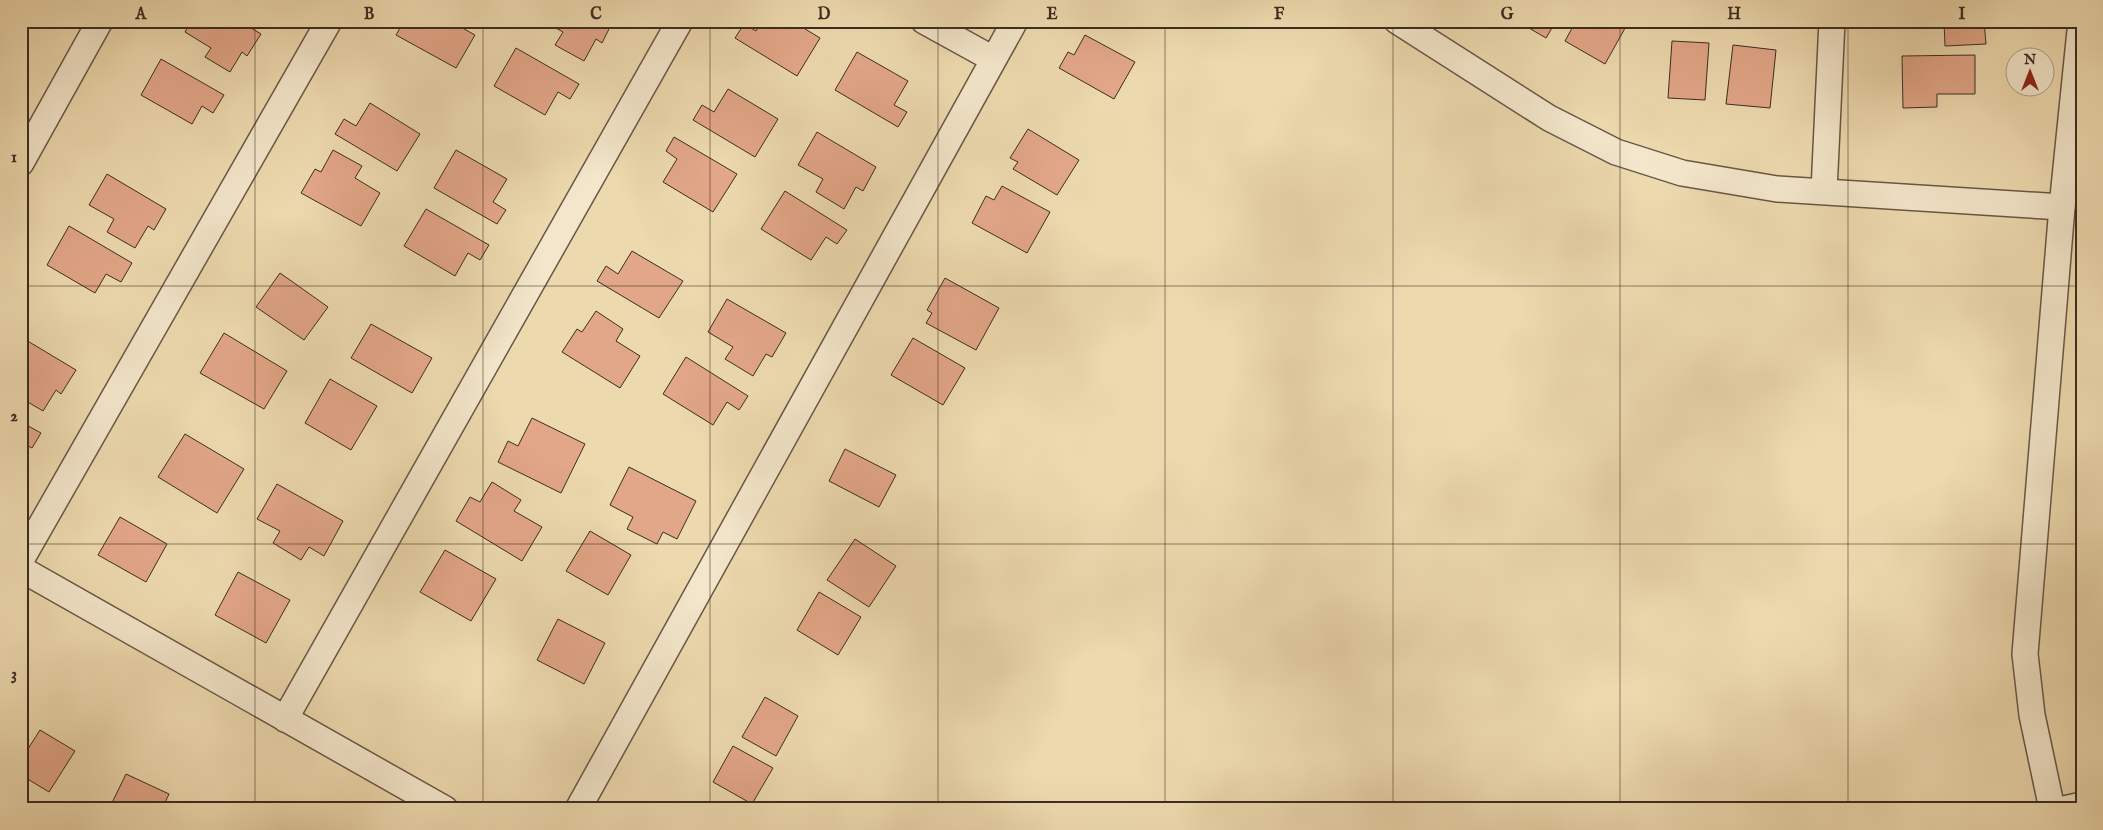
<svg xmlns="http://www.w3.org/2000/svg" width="2103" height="830" font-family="'IM FELL English',serif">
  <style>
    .building { fill: #e2a688; stroke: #3c2c23 }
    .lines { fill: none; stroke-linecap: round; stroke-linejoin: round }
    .minor-casing { stroke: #685746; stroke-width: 28 }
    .minor { stroke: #f3e6ca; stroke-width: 25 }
    .grid { fill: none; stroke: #3c2c23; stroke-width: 1; stroke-opacity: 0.55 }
    .neatline { fill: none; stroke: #3c2c23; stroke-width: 2 }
    .grid-label { font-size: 16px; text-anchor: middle; font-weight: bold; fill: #3c2c23 }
  </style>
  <rect width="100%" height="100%" fill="#edd9ae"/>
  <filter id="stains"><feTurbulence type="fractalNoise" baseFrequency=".004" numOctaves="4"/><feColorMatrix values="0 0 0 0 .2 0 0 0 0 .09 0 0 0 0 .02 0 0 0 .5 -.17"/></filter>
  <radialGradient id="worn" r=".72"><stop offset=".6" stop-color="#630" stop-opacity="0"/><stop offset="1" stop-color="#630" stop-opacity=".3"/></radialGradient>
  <g class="building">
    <polygon points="191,21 240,21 261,34 247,56 242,52 230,72 205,57 211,48 185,32"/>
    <polygon points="404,21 450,21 475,35 456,68 396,35"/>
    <polygon points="543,21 613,21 602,43 596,39 584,61 555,45 563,32"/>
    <polygon points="762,21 792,21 820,38 797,76 735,38 744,24 756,31"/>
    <polygon points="1517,21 1556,21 1546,38"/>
    <polygon points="1576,21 1629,21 1605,64 1565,41"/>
    <polygon points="1944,21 1984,21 1986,44 1945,46"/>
    <polygon points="1085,35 1135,62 1114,99 1059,68 1068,52 1074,55"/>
    <polygon points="1672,41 1709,43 1705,100 1668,98"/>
    <polygon points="1733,45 1776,50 1770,108 1726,104"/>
    <polygon points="516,48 579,84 570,99 558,92 545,115 494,86"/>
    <polygon points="857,52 908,81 894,105 907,112 898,127 835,90"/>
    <polygon points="1975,55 1975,94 1937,94 1937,107 1903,108 1902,56"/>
    <polygon points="161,59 224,95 213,113 202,106 192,124 141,95"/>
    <polygon points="728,89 778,119 755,157 693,120 702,105 714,112"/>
    <polygon points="370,103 420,134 397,171 335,134 344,119 356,126"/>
    <polygon points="1028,129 1079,160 1057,195 1013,169 1018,162 1010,158"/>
    <polygon points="817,132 876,167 863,191 856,187 844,209 816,192 823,179 798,165"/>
    <polygon points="674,137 737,174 713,212 663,182 677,159 666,151"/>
    <polygon points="333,150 362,166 355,178 380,193 361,226 301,193 315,169 321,172"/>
    <polygon points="456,150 507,179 493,202 506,210 497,224 434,188"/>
    <polygon points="107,174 166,209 154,230 148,226 135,248 107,232 114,219 89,205"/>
    <polygon points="1002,186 1050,212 1027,253 972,223 986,196 994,200"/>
    <polygon points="785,191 847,230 837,244 826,237 811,260 761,229"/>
    <polygon points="426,209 489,245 480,260 468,253 455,276 404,246"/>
    <polygon points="69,226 132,263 121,282 106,274 95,293 47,265"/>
    <polygon points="632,251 683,281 659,318 597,281 606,266 618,274"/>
    <polygon points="280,273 328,307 304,340 256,307"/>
    <polygon points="945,278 999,308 976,350 926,323 932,313 927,310"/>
    <polygon points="727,299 786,333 772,357 766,354 753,376 725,359 733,347 708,332"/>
    <polygon points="596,311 623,329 616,341 640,356 620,388 562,352 577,329 582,332"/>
    <polygon points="371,324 432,358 412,393 351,358"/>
    <polygon points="224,333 287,371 264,409 200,373"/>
    <polygon points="21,337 76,370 61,394 56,390 43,411 21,398"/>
    <polygon points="913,338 965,368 943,405 891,375"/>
    <polygon points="686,357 748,396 739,410 727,402 713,425 663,394"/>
    <polygon points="330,379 377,406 351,450 305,423"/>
    <polygon points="532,418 585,444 561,493 498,462 508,441 518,446"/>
    <polygon points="21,422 41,433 32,448 21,442"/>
    <polygon points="185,434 244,469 217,513 158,477"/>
    <polygon points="845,449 896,475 879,507 829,481"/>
    <polygon points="629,467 696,501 677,539 663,532 657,544 627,529 633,517 610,505"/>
    <polygon points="492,482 521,500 514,511 542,527 522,561 456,521 470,497 480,502"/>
    <polygon points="277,484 343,521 324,556 309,547 301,560 273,543 280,531 257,519"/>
    <polygon points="120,517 167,544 146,582 98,555"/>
    <polygon points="590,531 631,555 608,595 566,571"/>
    <polygon points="855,539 896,566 869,607 827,580"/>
    <polygon points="445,550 496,579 471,621 420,592"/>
    <polygon points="238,572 290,600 266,643 215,615"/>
    <polygon points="819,592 861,617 838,655 797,630"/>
    <polygon points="558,619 605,643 584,684 537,660"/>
    <polygon points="765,697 798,716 776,756 742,737"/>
    <polygon points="21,716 28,720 21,733"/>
    <polygon points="40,730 75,751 49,792 21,775 21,760"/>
    <polygon points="733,746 773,768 752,804 713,782"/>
    <polygon points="126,774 169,794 162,809 109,809"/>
  </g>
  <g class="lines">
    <g class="minor-casing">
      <g id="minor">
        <polyline points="924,21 993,59"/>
        <polyline points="1397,21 1549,118 1616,152 1682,173 1777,189 2062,207"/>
        <polyline points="21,163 100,21"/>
        <polyline points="1824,191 1832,21"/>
        <polyline points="21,560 329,21"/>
        <polyline points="21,569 445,809"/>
        <polyline points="285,719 680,21"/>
        <polyline points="578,809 1015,21"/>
        <polyline points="2052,809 2032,715 2025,654 2062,207 2081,21"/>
        <polyline points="2064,809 2082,805"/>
      </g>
    </g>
    <use href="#minor" class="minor"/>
  </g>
  <path class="grid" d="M 255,21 L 255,809M 483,21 L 483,809M 710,21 L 710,809M 938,21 L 938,809M 1165,21 L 1165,809M 1393,21 L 1393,809M 1620,21 L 1620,809M 1848,21 L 1848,809M 21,286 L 2082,286M 21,544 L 2082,544"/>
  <rect width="2103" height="830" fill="none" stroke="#edd9ae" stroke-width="55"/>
  <g transform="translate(2030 72)"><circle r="24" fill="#f3e6ca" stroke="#aa9c87"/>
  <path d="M0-4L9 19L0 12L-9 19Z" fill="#8f2418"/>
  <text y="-8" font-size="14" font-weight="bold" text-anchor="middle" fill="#3c2c23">N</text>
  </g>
  <rect x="28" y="28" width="2048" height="774" class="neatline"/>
  <g class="grid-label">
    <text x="141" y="19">A</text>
    <text x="369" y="19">B</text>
    <text x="596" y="19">C</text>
    <text x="824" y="19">D</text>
    <text x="1052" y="19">E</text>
    <text x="1279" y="19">F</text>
    <text x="1507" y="19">G</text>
    <text x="1734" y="19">H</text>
    <text x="1962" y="19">I</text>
    <text x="14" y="162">1</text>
    <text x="14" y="421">2</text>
    <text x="14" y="679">3</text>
  </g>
  <rect width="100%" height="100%" filter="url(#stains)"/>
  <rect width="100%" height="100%" fill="url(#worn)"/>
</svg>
